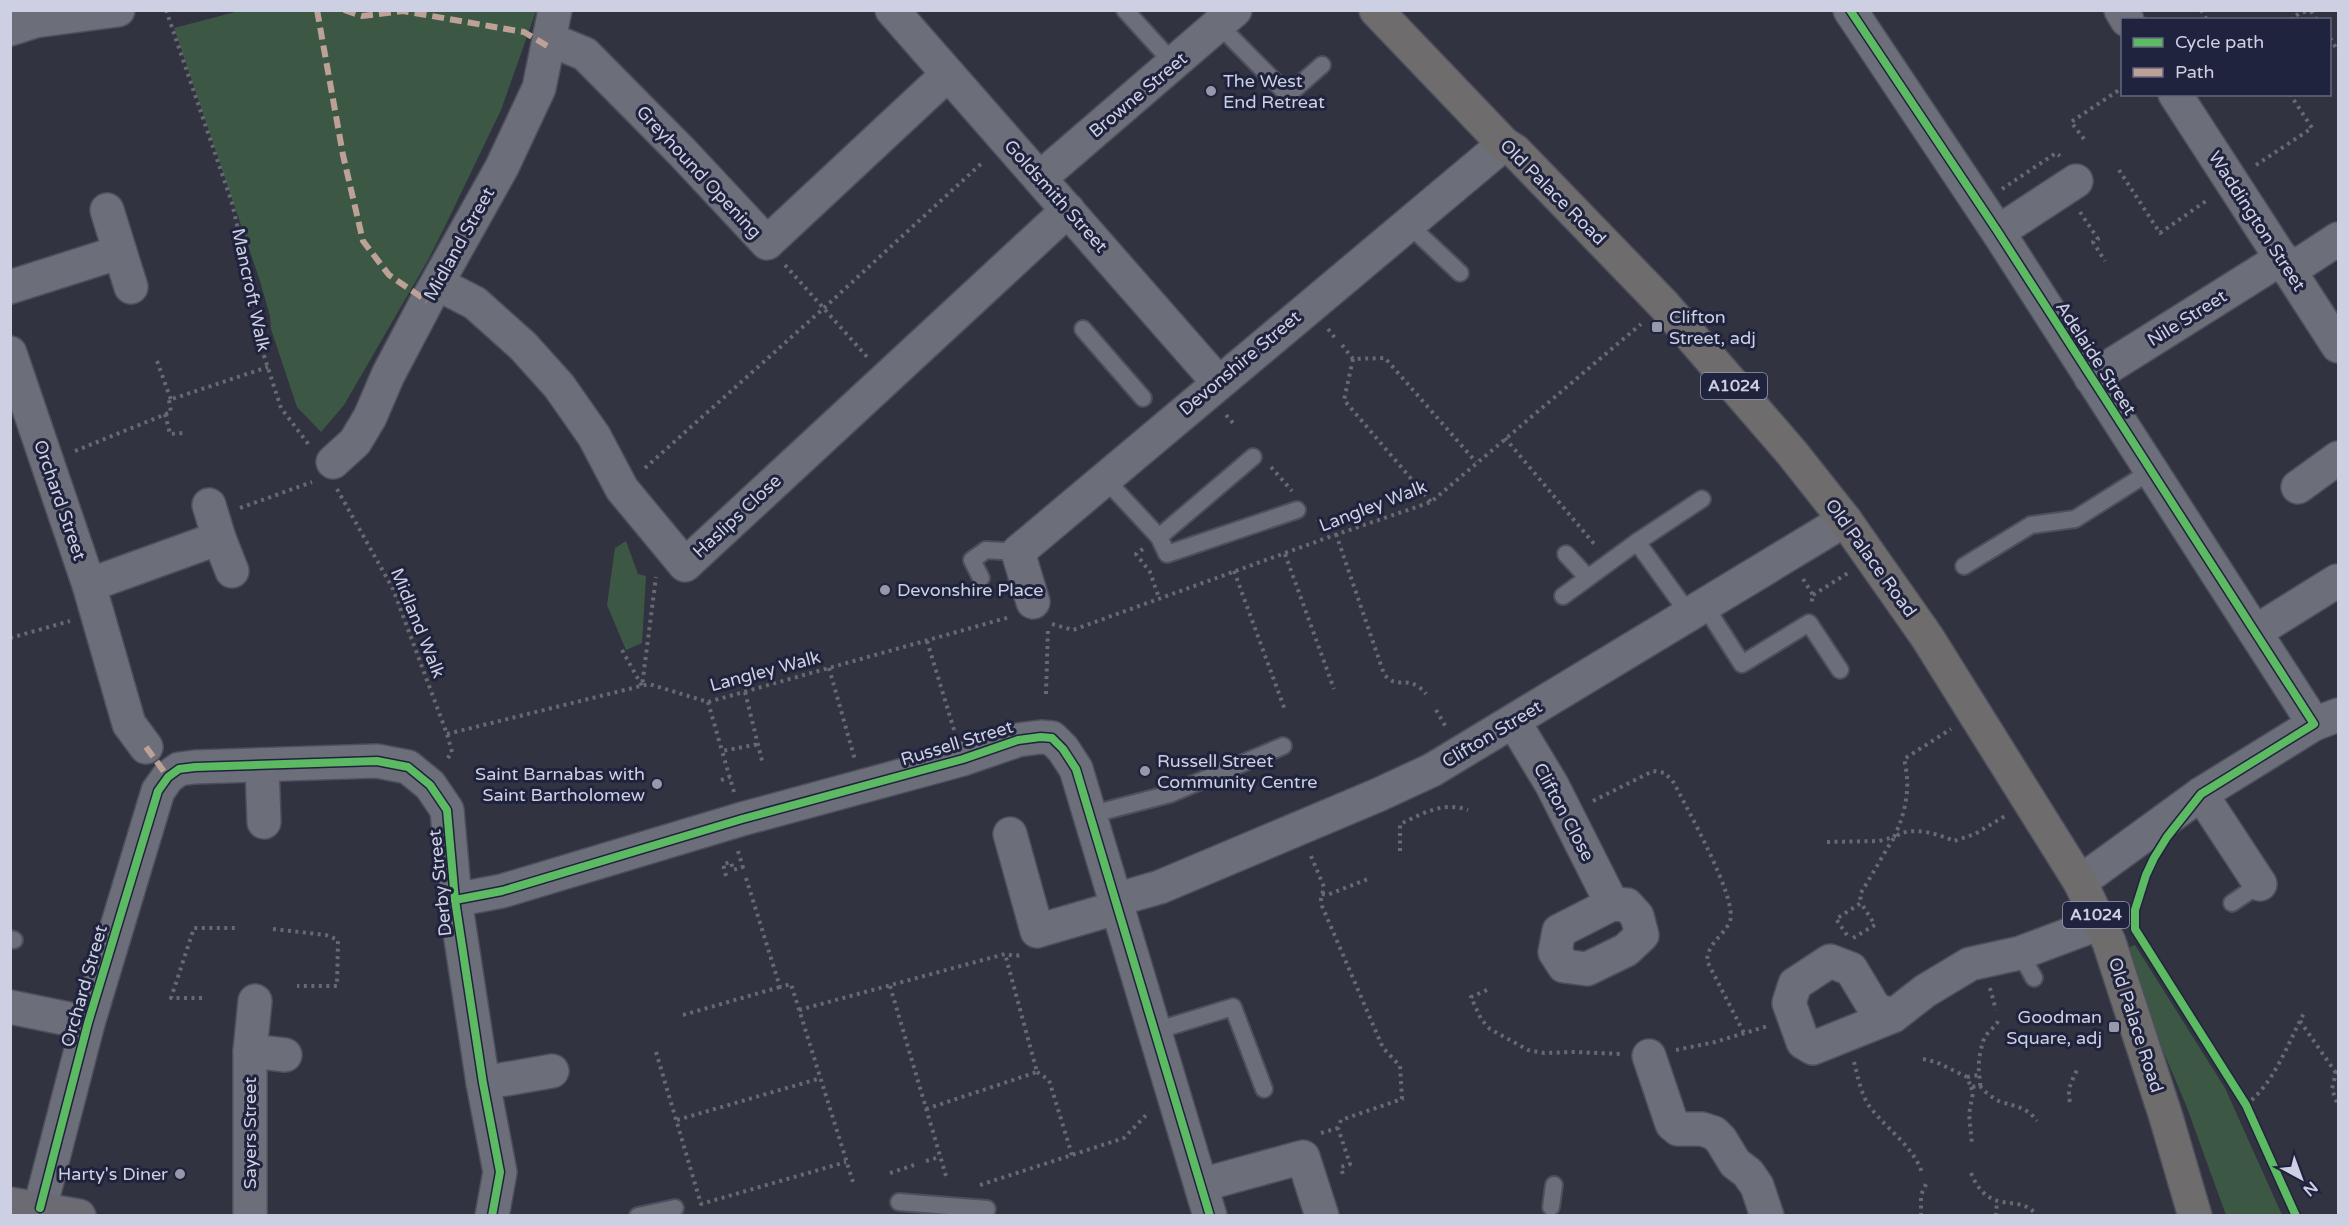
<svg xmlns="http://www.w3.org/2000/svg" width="2349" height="1226" font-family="'Varela Round',sans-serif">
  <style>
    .green { fill: #3d5745 }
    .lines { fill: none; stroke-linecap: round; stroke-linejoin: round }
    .lane-casing { stroke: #4d4f5c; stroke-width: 20 }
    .street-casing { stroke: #4d4f5c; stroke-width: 36 }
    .secondary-casing { stroke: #4d4f5c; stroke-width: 36 }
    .primary-casing { stroke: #4d4f5c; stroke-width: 36 }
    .path { stroke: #676973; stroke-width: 4; stroke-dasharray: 3 4.5; stroke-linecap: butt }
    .lane { stroke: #6c6e7a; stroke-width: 16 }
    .street { stroke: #6c6e7a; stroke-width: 33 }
    .secondary { stroke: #6c6b73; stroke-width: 33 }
    .primary { stroke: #6f6c6e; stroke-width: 33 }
    .quiet { stroke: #bda197; stroke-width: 6; stroke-dasharray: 12 6; stroke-linecap: butt }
    .cycleway-casing { stroke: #20233d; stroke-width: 11 }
    .cycleway { stroke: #5cba63; stroke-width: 8 }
    .poi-dot { fill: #9699aa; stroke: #20233d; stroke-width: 2 }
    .labels { text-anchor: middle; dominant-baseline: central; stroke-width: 6; stroke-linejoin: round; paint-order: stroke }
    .shield { fill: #20233d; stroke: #999cb0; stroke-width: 1.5 }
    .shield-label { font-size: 16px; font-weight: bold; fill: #cdd0e2 }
    .poi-label { font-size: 18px; fill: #cdd0e2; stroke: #20233d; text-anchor: start }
    .street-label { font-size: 18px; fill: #cdd0e2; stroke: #20233d }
  </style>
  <rect width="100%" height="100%" fill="#313341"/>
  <g class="green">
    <polygon points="239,11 536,11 501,110 448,220 428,260 344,405 321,432 297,407 271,329 270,316 260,281 174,28"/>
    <polygon points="626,541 638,574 646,576 642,643 626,650 607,605 615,548"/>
    <polygon points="2135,945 2225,1088 2282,1215 2226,1215 2186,1105 2121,951"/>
  </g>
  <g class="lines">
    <g class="lane-casing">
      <g id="lane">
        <polyline points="1125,10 1174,64"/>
        <polyline points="1219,25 1288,95 1322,65"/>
        <polyline points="1407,223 1460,273"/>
        <polyline points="1083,329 1143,398"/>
        <polyline points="1104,478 1159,537 1253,457"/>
        <polyline points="1159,537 1167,554 1297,510"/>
        <polyline points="1637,542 1702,499"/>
        <polyline points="1566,554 1587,577"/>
        <polyline points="1964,566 2031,525 2075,519 2151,471"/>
        <polyline points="981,578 972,560 986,550 1018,552"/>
        <polyline points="1563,596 1637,542 1689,614"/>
        <polyline points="1705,606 1742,664 1809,623 1840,670"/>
        <polyline points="1089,815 1170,794 1283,746"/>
        <polyline points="2232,903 2263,882"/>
        <polyline points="10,939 14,940"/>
        <polyline points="2020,953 2034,978"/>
        <polyline points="1155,1031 1233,1007 1264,1089"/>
        <polyline points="899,1202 987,1209"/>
        <polyline points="1551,1207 1554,1185"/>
        <polyline points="638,1216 675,1208"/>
      </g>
    </g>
    <g class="street-casing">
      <g id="street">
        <polyline points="892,10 1218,382"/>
        <polyline points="1850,10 1998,232 2314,724"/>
        <polyline points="2121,10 2127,20"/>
        <polyline points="10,29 35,21 118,10"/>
        <polyline points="551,40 585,54 682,152 767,243 948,74"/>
        <polyline points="2175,94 2338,346"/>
        <polyline points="1040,178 1235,10"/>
        <polyline points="107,210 120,252"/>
        <polyline points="1998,232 2076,181"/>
        <polyline points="2289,271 2338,239"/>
        <polyline points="438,284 475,303 523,346 559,386 594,436 622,489 685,565 1068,210"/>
        <polyline points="10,287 120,252 131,287"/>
        <polyline points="10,353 89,585 129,724 146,747"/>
        <polyline points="2091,378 2282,258"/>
        <polyline points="333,462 355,442 370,417 388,375 427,301 502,167 539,88 555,10"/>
        <polyline points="2298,487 2338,458"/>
        <polyline points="209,505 219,538"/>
        <polyline points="89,585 219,538 232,571"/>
        <polyline points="1033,602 1018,552 1504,144"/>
        <polyline points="2255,632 2337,581"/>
        <polyline points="1514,722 1552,785 1612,904"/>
        <polyline points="262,765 264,822"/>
        <polyline points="2201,794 2260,884"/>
        <polyline points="1010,834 1037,931 1116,908"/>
        <polyline points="2080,882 2201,794 2314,724 2338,715"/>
        <polyline points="455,900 502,891 742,819 963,759 1018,740 1041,737 1052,738 1063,749 1076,769 1210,1216"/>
        <polyline points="1115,900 1160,887 1378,795 1432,770 1845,520"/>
        <polygon points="1612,904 1627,905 1637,916 1642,935 1626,950 1587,969 1564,966 1555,952 1559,931"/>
        <polyline points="10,1007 88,1023"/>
        <polyline points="1893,1016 1875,1009 1851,969 1830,961 1795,984 1789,1003 1803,1042 1813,1048 1893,1016 1925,991 1970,964 2020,953 2100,923"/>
        <polyline points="250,1051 285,1055"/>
        <polyline points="1649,1056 1672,1124 1678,1129 1702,1129 1714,1133 1721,1140 1735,1163 1748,1173 1757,1186 1767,1216"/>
        <polyline points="483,1083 552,1071"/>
        <polyline points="1201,1185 1303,1157 1322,1216"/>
        <polyline points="40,1208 88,1023 158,791 168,777 179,769 195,767 377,761 408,767 430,785 447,810 455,900 483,1083 500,1172 492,1216"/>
        <polyline points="250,1216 250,1051 255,1001"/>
      </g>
    </g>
    <g class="secondary-casing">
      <polyline id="secondary" points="10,1204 79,1216"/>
    </g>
    <g class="primary-casing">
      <polyline id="primary" points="1376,10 1504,144 1515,151 1664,305 1792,453 1845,520 1927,637 2080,882 2109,942 2166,1117 2195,1216"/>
    </g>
    <g class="path">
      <polyline points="166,10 232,203 255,304 256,331 281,408 309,445"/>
      <polyline points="2201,10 2207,20"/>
      <polyline points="2311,11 2317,20"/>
      <polyline points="2290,20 2300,13 2312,10"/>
      <polyline points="2330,38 2338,51"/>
      <polyline points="2084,139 2071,122 2122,88"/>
      <polyline points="2256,165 2312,128 2290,94"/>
      <polyline points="2119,170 2160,233 2209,199"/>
      <polyline points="2002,189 2056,153 2060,156"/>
      <polyline points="2080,212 2098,239 2093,242 2105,261"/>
      <polyline points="785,265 868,358"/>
      <polyline points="1328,329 1335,338"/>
      <polyline points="1342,345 1353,359 1385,358 1476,462"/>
      <polyline points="1353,359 1344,400 1431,502"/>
      <polyline points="157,361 171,400"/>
      <polyline points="165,414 170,434 183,433"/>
      <polyline points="1226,415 1233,423"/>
      <polyline points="1505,438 1595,545"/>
      <polyline points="75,451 171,412 169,400 268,367"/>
      <polyline points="1271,467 1292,491"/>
      <polyline points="645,468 824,308 984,161"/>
      <polyline points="337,489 393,589 447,734 452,752 446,761"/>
      <polyline points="240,508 312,482"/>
      <polyline points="1317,519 1332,536"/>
      <path d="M 1336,534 L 1384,674 C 1398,692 1408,672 1426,694"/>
      <polyline points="1143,549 1136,554 1150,572 1159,598"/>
      <polyline points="1285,554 1334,689"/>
      <polyline points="1234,571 1285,710"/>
      <polyline points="1803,579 1813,595 1811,604"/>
      <polyline points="1813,595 1848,573"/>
      <polyline points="1052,624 1073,630 1332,536 1431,502 1641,324"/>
      <polyline points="10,638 70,621"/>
      <polyline points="927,641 955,733"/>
      <polyline points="622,650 642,686 656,577"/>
      <polyline points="829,668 855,760"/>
      <polyline points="745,692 762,761"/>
      <polyline points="1046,694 1048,627"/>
      <polyline points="708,702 722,751"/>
      <polyline points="1436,710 1446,727"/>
      <polyline points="447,734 649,684 708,702 1010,617"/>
      <polyline points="721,780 730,777"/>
      <polyline points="734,792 722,751 759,744"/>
      <path d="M 1593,801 L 1653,771 L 1665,773 L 1674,783 C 1686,807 1738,899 1730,921 C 1724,936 1708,942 1707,961 L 1744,1033"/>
      <path d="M 1827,842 L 1879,841 L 1894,837 C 1906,812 1911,787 1904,759 L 1951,729"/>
      <polyline points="738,851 744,871"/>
      <path d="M 1400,851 L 1400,824 C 1422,814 1443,801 1468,810"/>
      <polyline points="1311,856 1324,887 1321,899 1322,906 1383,1048 1400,1066 1402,1099 1341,1120 1338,1128 1350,1164 1341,1167 1343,1175"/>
      <polyline points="726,876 723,864 731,862 733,870 743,867"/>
      <polyline points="746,878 780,987 791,984 853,1182"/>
      <polyline points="1322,894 1327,895 1368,879"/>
      <polyline points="2135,924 2135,910 2148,870"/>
      <polyline points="273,929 326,935 338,940 337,986 297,986"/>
      <path d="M 1847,935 L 1836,919 L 1861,903 L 1860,894 C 1866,886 1891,840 1895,837 C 1910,825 1939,834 1954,841 L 1975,834 L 2005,816"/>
      <polyline points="2140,936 2246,1105 2296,1216"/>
      <polyline points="1853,938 1875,925 1861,903"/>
      <polyline points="890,986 946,1176"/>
      <polyline points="1990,988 1996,1010"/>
      <polyline points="1487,990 1471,997 1481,1019 1490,1029 1528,1050 1544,1053 1574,1052 1622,1054"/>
      <polyline points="202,998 171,998 194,928 235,928"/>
      <polyline points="799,1010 1005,954 1015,956 1021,955"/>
      <polyline points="683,1015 780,987"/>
      <polyline points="2300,1021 2336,1073"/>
      <polyline points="1676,1050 1715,1042 1768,1026"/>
      <polyline points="656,1052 701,1204 846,1162"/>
      <path d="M 1923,1059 L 1936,1062 L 1967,1077 L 1971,1087 L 1980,1086 C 1985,1092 1992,1098 1999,1101 C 2015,1107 2026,1106 2037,1121"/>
      <path d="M 1854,1062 C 1858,1077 1861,1095 1870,1107 C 1888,1131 1913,1145 1923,1175"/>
      <polyline points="1037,1072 1049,1080 1072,1155"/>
      <polyline points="2338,1072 2336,1073 2332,1089 2338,1106"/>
      <polyline points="1967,1077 1979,1075"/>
      <path d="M 1980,1086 C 1981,1080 1979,1078 1979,1072 C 1978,1063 1980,1051 1983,1042 C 1986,1031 1996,1028 1999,1019"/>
      <polyline points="1971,1087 1973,1093 1969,1114 1972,1144"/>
      <path d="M 2070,1102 C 2067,1089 2071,1083 2077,1070"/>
      <path d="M 2246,1105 C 2275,1082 2287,1045 2304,1013"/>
      <polyline points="926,1109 1037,1072 1005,954"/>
      <polyline points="677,1120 821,1078"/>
      <polyline points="1321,1133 1338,1128"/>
      <polyline points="926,1161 940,1157"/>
      <polyline points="890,1173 914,1165"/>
      <path d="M 1971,1173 C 1990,1219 2020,1191 2037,1216"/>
      <polyline points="980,1185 1124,1138 1149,1112"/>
      <polyline points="1921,1216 1921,1195 1926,1184"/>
      <polyline points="1996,1216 1997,1201"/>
    </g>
    <use href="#lane" class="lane"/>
    <use href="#street" class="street"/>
    <use href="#secondary" class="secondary"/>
    <use href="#primary" class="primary"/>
    <g class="quiet">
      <polyline points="317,10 343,155 363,241 389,275 427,301"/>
      <polyline points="344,10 362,16 403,11 489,26 524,32 549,47"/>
      <polyline points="146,747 168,777"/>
    </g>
    <g class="cycleway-casing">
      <g id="cycleway">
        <polyline points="1850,10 1998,232 2314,724 2201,794 2167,837 2154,858 2146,875 2135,910 2135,929 2246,1105 2296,1216"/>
        <polyline points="455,900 502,891 742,819 963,759 1018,740 1041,737 1052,738 1063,749 1076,769 1210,1216"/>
        <polyline points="40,1208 88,1023 158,791 168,777 179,769 195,767 377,761 408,767 430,785 447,810 455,900 483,1083 500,1172 492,1216"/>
      </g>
    </g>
    <use href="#cycleway" class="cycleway"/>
  </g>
  <g class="poi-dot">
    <circle cx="1211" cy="91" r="6"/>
    <rect x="1651" y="321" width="12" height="12" rx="3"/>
    <circle cx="885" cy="590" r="6"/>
    <circle cx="1145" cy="771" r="6"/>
    <circle cx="657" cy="784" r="6"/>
    <rect x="2108" y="1021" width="12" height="12" rx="3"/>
    <circle cx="180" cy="1174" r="6"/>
  </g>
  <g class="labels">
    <g class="shield">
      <rect x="1701" y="373" width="66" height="26" rx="4.5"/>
      <rect x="2063" y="902" width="66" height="26" rx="4.5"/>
    </g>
    <g class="shield-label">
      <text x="1734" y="386">A1024</text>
      <text x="2096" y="915">A1024</text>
    </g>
    <g class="poi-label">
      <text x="1223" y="81">The West<tspan x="1223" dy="21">End Retreat</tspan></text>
      <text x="1669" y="317">Clifton<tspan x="1669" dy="21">Street, adj</tspan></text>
      <text x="897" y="590">Devonshire Place</text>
      <text x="1157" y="761">Russell Street<tspan x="1157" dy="21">Community Centre</tspan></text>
      <text x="645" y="774" text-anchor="end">Saint Barnabas with<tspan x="645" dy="21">Saint Bartholomew</tspan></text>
      <text x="2102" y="1017" text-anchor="end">Goodman<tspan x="2102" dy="21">Square, adj</tspan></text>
      <text x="168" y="1174" text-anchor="end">Harty's Diner</text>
    </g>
    <g class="street-label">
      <text transform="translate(1138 95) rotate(-40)">Browne Street</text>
      <text transform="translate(699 172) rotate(47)">Greyhound Opening</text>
      <text transform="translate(1553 192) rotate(45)">Old Palace Road</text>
      <text transform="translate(1056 196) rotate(48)">Goldsmith Street</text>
      <text transform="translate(2257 221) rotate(57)">Waddington Street</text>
      <text transform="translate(459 244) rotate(-61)">Midland Street</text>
      <text transform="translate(251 290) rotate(78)">Mancroft Walk</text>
      <text transform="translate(2187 318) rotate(-32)">Nile Street</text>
      <text transform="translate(2096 358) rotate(57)">Adelaide Street</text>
      <text transform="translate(1240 363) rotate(-40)">Devonshire Street</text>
      <text transform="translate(60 500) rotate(71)">Orchard Street</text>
      <text transform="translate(1373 506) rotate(-21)">Langley Walk</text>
      <text transform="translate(737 516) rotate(-43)">Haslips Close</text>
      <text transform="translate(1871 558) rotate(54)">Old Palace Road</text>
      <text transform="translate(418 623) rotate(68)">Midland Walk</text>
      <text transform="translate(765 671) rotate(-15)">Langley Walk</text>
      <text transform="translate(1492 734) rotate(-31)">Clifton Street</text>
      <text transform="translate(957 743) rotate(-17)">Russell Street</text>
      <text transform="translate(1564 812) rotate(62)">Clifton Close</text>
      <text transform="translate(440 883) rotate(-96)">Derby Street</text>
      <text transform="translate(84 986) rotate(-74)">Orchard Street</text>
      <text transform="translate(2136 1025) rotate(72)">Old Palace Road</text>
      <text transform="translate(250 1133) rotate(-90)">Sayers Street</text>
    </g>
  </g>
  <rect width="2349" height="1226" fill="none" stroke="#cdd0e2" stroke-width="24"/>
  <rect x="2121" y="18" width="210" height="78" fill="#20233d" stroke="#65687f" stroke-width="1.5"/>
  <rect x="2133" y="38" width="30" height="9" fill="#5cba63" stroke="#65687f" stroke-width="1.5"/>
  <text x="2175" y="48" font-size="18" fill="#cdd0e2">Cycle path</text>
  <rect x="2133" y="68" width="30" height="9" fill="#bda197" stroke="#65687f" stroke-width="1.5"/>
  <text x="2175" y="78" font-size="18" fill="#cdd0e2">Path</text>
  <g transform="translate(2301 1178) rotate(139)" stroke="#20233d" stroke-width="4.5" paint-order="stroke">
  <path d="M0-4.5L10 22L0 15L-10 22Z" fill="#cdd0e2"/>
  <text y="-9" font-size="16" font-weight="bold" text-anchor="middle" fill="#cdd0e2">N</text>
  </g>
</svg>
